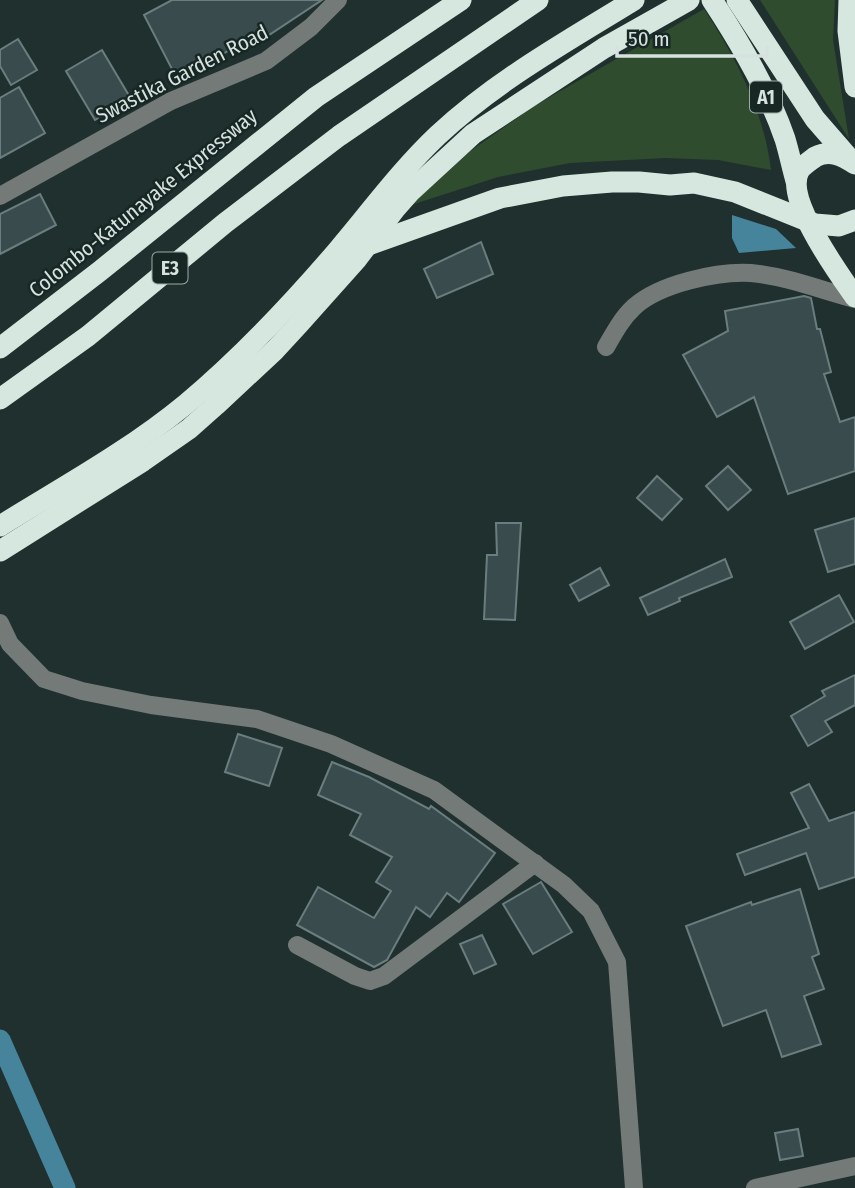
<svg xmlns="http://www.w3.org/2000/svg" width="855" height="1188" font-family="'Fira Sans Condensed',sans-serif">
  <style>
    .green { fill: #2f4c2f }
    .water { fill: #46849b }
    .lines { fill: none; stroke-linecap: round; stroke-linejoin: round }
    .canal { stroke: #46849b; stroke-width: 21 }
    .building { fill: #394b4d; stroke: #6a7d7f; stroke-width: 2 }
    .minor { stroke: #737a77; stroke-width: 18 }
    .highway { stroke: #d5e7de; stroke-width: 21 }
    .labels { text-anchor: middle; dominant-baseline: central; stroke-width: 5; stroke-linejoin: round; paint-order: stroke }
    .shield { fill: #162724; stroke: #9daaa8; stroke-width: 2 }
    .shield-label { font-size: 19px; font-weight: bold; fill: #d7e2e0 }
    .street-label { font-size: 21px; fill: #d7e2e0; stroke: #162724 }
  </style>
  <rect width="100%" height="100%" fill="#20302e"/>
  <g class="green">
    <polygon points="760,0 835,0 833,40 849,139"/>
    <path d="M 704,9 C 736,58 764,111 771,170 L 718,160 L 665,158 L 570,163 L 498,177 L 411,205 L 469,152 L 534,106 Z"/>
  </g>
  <polygon class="water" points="732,215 776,229 796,248 739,253 732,238"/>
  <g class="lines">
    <polyline class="canal" points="0,1040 65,1188"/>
  </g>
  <g class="building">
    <polygon points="172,0 322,0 263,39 259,32 223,54 221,51 175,75 144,15"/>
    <polygon points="18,39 37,70 11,85 0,66 0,50"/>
    <polygon points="102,50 131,99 95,120 66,71"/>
    <polygon points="19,87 45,133 0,158 0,98"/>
    <polygon points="40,194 56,225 0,254 0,214"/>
    <polygon points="481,242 493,274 437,298 424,269"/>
    <polygon points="804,296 811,298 817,329 820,329 831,372 824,374 840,422 855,417 855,471 788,494 754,397 717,417 683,355 728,331 725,311"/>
    <polygon points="728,466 751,490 728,510 706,486"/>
    <polygon points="657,476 682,499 662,520 637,498"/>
    <polygon points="855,518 855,564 828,572 815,530"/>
    <polygon points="496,523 521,523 515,620 484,619 487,555 497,555"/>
    <polygon points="725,559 732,577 679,598 680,601 648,615 640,598"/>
    <polygon points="600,568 609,585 579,601 570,585"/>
    <polygon points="839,595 854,622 805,649 790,622"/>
    <polygon points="855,675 855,705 825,721 832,732 808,746 791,716 825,696 822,691"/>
    <polygon points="238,734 282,748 269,786 225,772"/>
    <polygon points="332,762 369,777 429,809 431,806 495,853 459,902 447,893 430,917 416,907 387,960 374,967 297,925 318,887 374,918 391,891 376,882 392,857 350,835 361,814 318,795"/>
    <polygon points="809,784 829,821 855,812 855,877 819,889 806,853 745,875 737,854 809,828 791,793"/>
    <polygon points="541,882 572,932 533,954 503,904"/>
    <polygon points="800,889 819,954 812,957 824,989 804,996 821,1044 782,1057 766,1010 723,1026 686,926 751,902 752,905"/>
    <polygon points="482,935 496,964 474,974 460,944"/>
    <polygon points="798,1129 803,1156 780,1160 775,1133"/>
  </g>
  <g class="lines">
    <g class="minor">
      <polyline points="0,196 171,101 266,61 311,27 338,0"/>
      <path d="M 606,347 C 614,333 622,318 634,307 C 659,284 717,271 751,273 C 785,276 821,290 855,299"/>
      <polyline points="0,623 10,644 44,679 82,691 151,705 257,719 331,744 434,790 564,885 591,911 617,962 634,1188"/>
      <polyline points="297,945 355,976 370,981 384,976 535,863"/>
      <polyline points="755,1188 855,1166"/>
    </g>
    <g class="highway">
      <path d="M 712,0 C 739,41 769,92 785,139 C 789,152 792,167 796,181"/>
      <polyline points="737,0 815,119 849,158"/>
      <polyline points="849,0 848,31 855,87"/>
      <path d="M 855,164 C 843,156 830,149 815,157 C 810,161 802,166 799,171 C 784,199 839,274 855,297"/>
      <polyline points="368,245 500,198 563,186 612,182 639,182 670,185 694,183 735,192 815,224 839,226 855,220"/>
      <polyline points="0,348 100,271 316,97 461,0"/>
      <polyline points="0,399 88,336 225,223 339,136 538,0"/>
      <path d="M 0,526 C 63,487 129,451 186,404 C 241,358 291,305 338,250 C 371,211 401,170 438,135 C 497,80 566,42 634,0"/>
      <polyline points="0,551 143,461 189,429 216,405 275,350 299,324 356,260 395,209 410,192 473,134 604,48 689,0"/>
    </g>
  </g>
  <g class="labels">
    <g class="shield">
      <rect x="750" y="81.5" width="32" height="31" rx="5"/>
      <rect x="152.5" y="252.5" width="35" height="31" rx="5"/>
    </g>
    <g class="shield-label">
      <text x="766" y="97">A1</text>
      <text x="170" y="268">E3</text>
    </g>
    <g class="street-label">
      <text transform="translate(182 74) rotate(-27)">Swastika Garden Road</text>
      <text transform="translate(143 203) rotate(-39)">Colombo-Katunayake Expressway</text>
    </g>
  </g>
  <path d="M617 46v10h150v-10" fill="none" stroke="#d7e2e0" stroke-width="3.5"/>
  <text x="628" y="46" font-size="21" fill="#d7e2e0" stroke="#162724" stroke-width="5" paint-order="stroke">50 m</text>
</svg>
